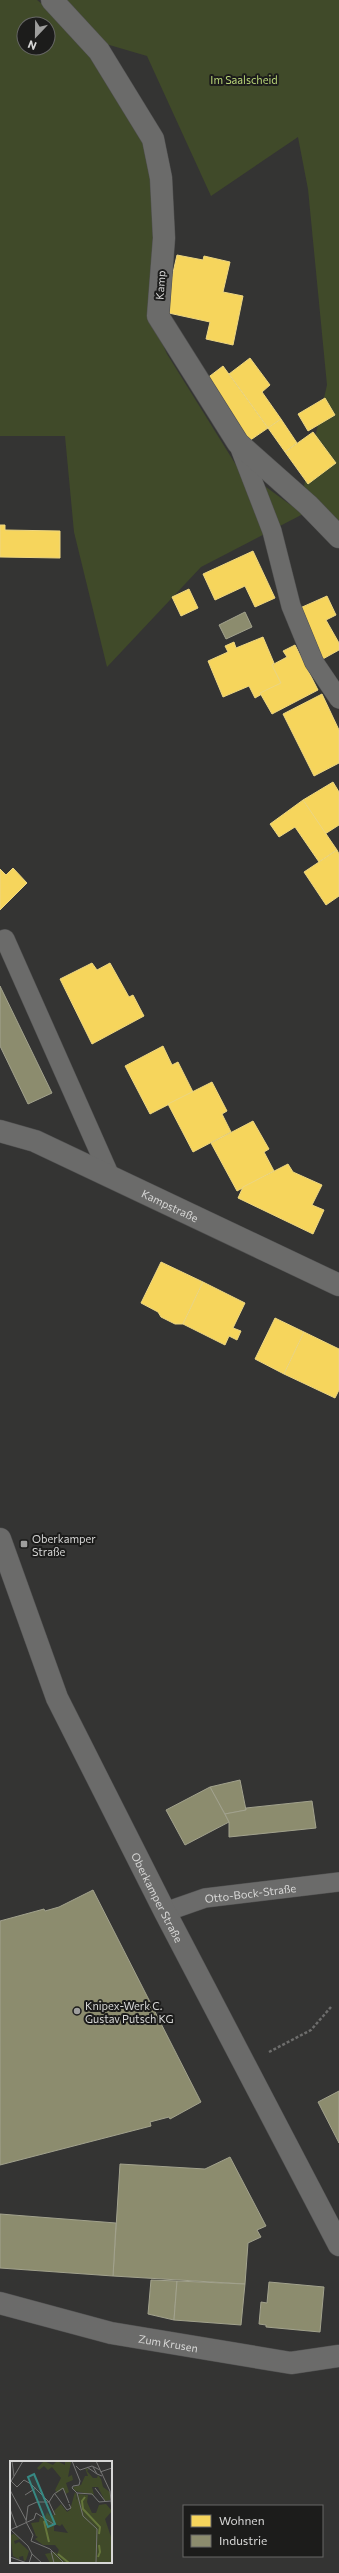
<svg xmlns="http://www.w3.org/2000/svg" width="339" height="2573" font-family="Commissioner,sans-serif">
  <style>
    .green { fill: #404a29; fill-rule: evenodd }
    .homes { fill: #f6d55c; stroke: #edd681 }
    .industry { fill: #8c8c6e; stroke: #a2a28d }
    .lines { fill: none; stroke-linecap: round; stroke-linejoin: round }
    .lane-casing { stroke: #505050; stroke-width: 20 }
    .street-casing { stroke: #505050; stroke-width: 23 }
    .path { stroke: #6d6d6c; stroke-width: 2.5; stroke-dasharray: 3 2; stroke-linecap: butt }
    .lane { stroke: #6b6b6a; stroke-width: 19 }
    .street { stroke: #6b6b6a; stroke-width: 22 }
    .poi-dot { fill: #9e9e9d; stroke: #1c1c1b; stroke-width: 1.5 }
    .labels { text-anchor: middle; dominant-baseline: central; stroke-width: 4; stroke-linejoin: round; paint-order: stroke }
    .park-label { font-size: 11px; fill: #bad679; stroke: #1c1c1b }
    .street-label { font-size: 11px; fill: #d7d7d6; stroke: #1c1c1b }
    .poi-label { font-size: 11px; fill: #d7d7d6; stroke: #1c1c1b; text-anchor: start }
    .inset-river { fill: none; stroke: #65763b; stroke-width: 2 }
    .inset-road { fill: none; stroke: #757574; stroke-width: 1 }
    .view { fill: #378983; fill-opacity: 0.15; stroke: #378983; stroke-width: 2 }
    .inset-edge { fill: none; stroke: #d7d7d6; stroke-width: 2 }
  </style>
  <rect width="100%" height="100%" fill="#343433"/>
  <g class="green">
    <path d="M 0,0 L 37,0 L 78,32 L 130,113 L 155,167 L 155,252 L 149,314 L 167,354 L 236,465 L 303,514 L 201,567 L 107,667 L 74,532 L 65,436 L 0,436 ZM 24,24 L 48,24 L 48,48 L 24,48 Z"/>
    <polygon points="61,0 339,0 339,524 304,486 327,385 308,189 298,137 211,196 147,56 106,44"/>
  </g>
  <g class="homes">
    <polygon points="177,255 203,260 204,256 230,262 223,292 243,296 233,345 206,339 210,322 164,312"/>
    <polygon points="250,358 270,385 262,392 281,419 268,428 229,374"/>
    <polygon points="223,366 268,428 249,441 206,379"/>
    <polygon points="325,398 335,415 308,431 298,414"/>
    <polygon points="281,419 297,443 285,452 268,428"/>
    <polygon points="313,432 336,463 308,484 285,452"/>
    <polygon points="0,525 5,525 5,530 60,531 60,558 0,557"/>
    <polygon points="253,551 275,598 255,607 245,586 215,600 203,574"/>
    <polygon points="189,589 198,608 181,616 172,597"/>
    <polygon points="327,596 336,615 326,620 339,643 339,650 321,660 300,608"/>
    <polygon points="263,637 274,663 272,665 281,683 255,698 249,686 223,697 208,661 228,652 225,646 234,642 236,648"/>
    <polygon points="295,645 318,690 272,714 260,693 281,683 272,665 287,657 283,651"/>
    <polygon points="322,694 339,730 339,763 314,776 283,714"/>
    <polygon points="333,782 339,792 339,825 325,834 303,800"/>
    <polygon points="303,800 337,850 319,862 295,827 279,837 270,824"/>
    <polygon points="337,850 339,854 339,896 326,905 304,872"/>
    <polygon points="13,868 27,883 0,910 0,869 6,875"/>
    <polygon points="92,963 97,970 110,963 129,997 133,995 144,1016 92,1044 60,979"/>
    <polygon points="163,1046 172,1065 178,1062 193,1092 150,1114 125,1066"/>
    <polygon points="212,1082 227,1111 222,1114 231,1132 193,1152 168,1104"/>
    <polygon points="253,1121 269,1149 264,1152 274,1171 237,1191 211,1143"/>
    <polygon points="288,1164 293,1172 322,1185 312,1205 324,1210 313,1234 238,1198 243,1187"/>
    <polygon points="161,1262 203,1282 183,1324 175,1324 161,1317 158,1312 141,1303"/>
    <polygon points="203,1282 245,1303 233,1328 241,1331 237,1340 229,1336 225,1345 183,1324"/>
    <polygon points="275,1318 304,1332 284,1374 255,1359"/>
    <polygon points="304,1332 339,1349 339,1390 335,1398 284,1374"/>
  </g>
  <g class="industry">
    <polygon points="245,612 252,627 226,639 219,625"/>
    <polygon points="0,986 52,1093 28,1104 0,1046"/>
    <polygon points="240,1780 246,1810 225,1814 210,1787"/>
    <polygon points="210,1787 229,1822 185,1845 166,1810"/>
    <polygon points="312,1801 316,1828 229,1837 229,1822 225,1814 246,1810 246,1808"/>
    <polygon points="93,1890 201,2102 170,2119 169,2117 150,2122 151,2126 0,2165 0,1921 44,1909 45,1911 59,1907"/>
    <polygon points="339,2091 339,2143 318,2102"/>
    <polygon points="230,2157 266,2226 257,2230 261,2237 248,2243 245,2284 113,2276 120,2164 205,2169"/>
    <polygon points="0,2214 116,2223 113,2276 0,2268"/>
    <polygon points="151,2280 177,2281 174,2320 148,2314"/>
    <polygon points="177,2281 245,2284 241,2325 174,2320"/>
    <polygon points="269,2282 324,2287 320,2332 266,2327 266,2325 259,2324 261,2302 267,2303"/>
  </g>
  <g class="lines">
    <g class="lane-casing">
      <g id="lane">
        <polyline points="238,443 272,531 291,606 314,662 339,699"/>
        <polyline points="5,939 110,1176"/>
        <path id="s1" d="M 165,1912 L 205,1898 L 339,1882"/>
      </g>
    </g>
    <g class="street-casing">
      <g id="street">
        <polyline points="52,0 99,51 153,139 161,178 164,238 158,316 238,443 308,505 339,537"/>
        <path id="s2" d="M 0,1131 L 35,1141 L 339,1285"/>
        <path id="s3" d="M 0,1539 L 57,1698 L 165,1912 L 339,2245"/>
        <path id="s4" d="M 0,2303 L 111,2333 L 291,2363 L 339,2356"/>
      </g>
    </g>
    <polyline class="path" points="269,2052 311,2030 331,2007"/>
    <use href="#lane" class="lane"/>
    <use href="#street" class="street"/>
  </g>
  <g class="poi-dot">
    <rect x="20" y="1540" width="8" height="8" rx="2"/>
    <circle cx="77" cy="2011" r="4"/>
  </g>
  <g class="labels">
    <g class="park-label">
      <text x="244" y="79">Im Saalscheid</text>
    </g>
    <g class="street-label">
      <text transform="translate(160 285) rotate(-86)">Kamp</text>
      <text stroke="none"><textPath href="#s2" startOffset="186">Kampstraße</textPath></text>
      <text stroke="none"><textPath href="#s1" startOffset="88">Otto-Bock-Straße</textPath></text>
      <text stroke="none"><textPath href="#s3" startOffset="392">Oberkamper Straße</textPath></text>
      <text stroke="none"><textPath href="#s4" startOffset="173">Zum Krusen</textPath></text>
    </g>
    <g class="poi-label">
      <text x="32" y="1538">Oberkamper<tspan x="32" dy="13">Straße</tspan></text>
      <text x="85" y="2005">Knipex-Werk C.<tspan x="85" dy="13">Gustav Putsch KG</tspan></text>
    </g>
  </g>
  <g transform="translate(10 2461)">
    <rect width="102" height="102" fill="#343433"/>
    <path d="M 34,0 L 43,4 L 47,0 L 55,4 L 55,0 L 61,1 L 58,16 L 62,14 L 63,19 L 56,22 L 59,31 L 56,33 L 53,28 L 47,32 L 45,29 L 51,17 L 42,6 L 38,9 L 34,5 L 29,9 L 27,7 ZM 75,7 L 79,8 L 77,10 L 83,17 L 87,17 L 88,14 L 91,18 L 93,26 L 100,31 L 100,39 L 95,40 L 88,26 L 82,26 L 84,34 L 65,30 L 63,26 L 71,24 L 75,15 L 78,15 ZM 65,31 L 67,34 L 66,39 L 69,33 L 78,34 L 77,41 L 82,52 L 86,52 L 89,44 L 96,43 L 102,50 L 95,58 L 102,79 L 102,102 L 40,102 L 35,93 L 45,91 L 47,93 L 49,89 L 45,84 L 33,84 L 25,78 L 28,76 L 26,75 L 21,62 L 29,61 L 30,56 L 35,56 L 37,51 L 40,55 L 45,53 L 44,50 L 51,43 L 57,51 L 60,49 ZM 44,63 L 50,65 L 52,63 L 58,72 L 44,70 ZM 4,73 L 10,78 L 4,80 L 5,83 L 9,81 L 19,90 L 16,99 L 14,100 L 13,95 L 9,96 L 10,99 L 3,95 L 0,74 Z" fill="#404a29" fill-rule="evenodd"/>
    <path class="inset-river" d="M 75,36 L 72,40 L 73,48 L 90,66 L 89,73M 34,60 L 39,81M 48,93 L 59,102M 88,96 L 90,91 L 89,84"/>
    <path class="inset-road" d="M 2,0 L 4,15M 62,0 L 70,20 L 69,24 L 63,25 L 62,27 L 67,32 L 73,55 L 87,68 L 86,102M 86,0 L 100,30 L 102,49M 66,5 L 70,9 L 82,5 L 90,9M 77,6 L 87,13M 83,6 L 87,13 L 92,15M 90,11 L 102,7M 1,20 L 7,26 L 14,19 L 21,23 L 39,41 L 45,54M 0,22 L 13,0M 85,27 L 95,40M 0,29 L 16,59M 67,32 L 82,33 L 89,41 L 101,40M 45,33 L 57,49 L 61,47 L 59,43M 15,34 L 26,27M 39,41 L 27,41 L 18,45 L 16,61 L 23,74 L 21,80 L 40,88 L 54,102M 39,41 L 44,33 L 53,27 L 59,42M 0,48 L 7,67M 0,69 L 24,58 L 26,52 L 45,64M 1,69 L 18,85 L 22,93 L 19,102M 41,90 L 44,102M 22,93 L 32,102M 0,96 L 17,102"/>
    <path class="view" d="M 24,13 L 45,63 L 38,66 L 18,16 Z"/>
    <rect width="102" height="102" class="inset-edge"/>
  </g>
  <rect x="183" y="2505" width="140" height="52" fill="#1c1c1b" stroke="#676766"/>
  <rect x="191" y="2515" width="20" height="12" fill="#f6d55c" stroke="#676766"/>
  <text x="219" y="2525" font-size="12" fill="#d7d7d6">Wohnen</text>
  <rect x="191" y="2535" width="20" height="12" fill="#8c8c6e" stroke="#676766"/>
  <text x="219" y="2545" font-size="12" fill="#d7d7d6">Industrie</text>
  <g transform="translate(36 36) rotate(202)"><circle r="19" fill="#1c1c1b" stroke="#676766"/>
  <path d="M0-3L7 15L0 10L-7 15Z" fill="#9e9e9d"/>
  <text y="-6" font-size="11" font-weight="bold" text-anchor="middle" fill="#d7d7d6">N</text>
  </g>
</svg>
